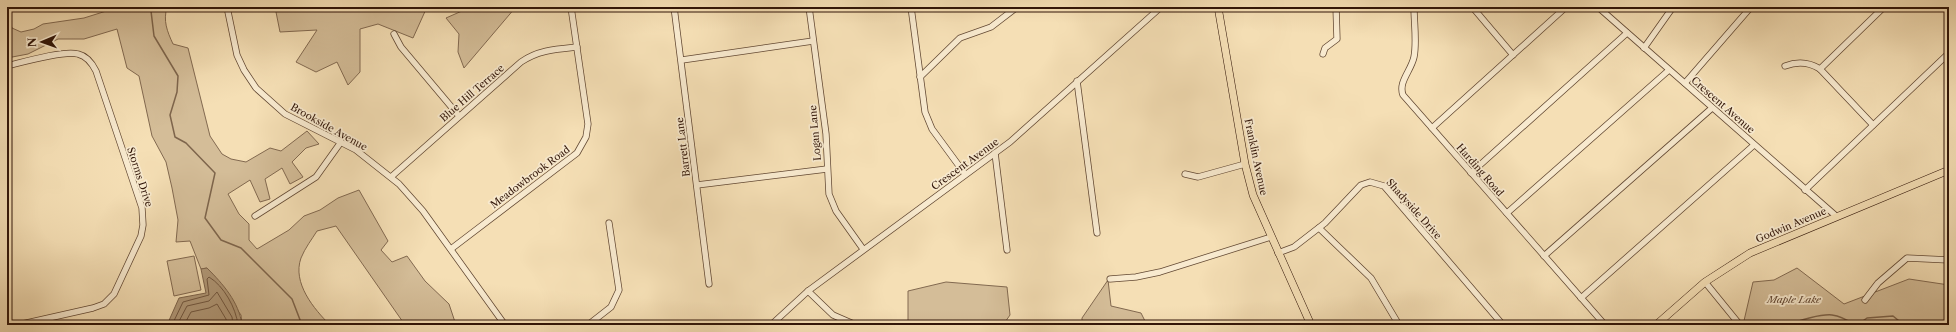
<svg xmlns="http://www.w3.org/2000/svg" width="1956" height="332" font-family="'Libre Caslon Text',serif">
  <style>
    .green { fill: #d4bd98; stroke: #826950 }
    .water { fill: #b29a7a; stroke: #7e654c }
    .lines { fill: none; stroke-linecap: round; stroke-linejoin: round }
    .shore { stroke: #725841; stroke-width: 1 }
    .stream { stroke: #7e654c; stroke-width: 1.5 }
    .minor-casing { stroke: #624833; stroke-width: 7 }
    .major-casing { stroke: #311508; stroke-width: 8 }
    .minor { stroke: #f8eacf; stroke-width: 5.5 }
    .major { stroke: #f5dfb5; stroke-width: 7 }
    .labels { text-anchor: middle; dominant-baseline: central; stroke-width: 3.5; stroke-linejoin: round; paint-order: stroke }
    .street-label { font-size: 10px; fill: #311508; stroke: #f8eacf }
    .park-label { font-size: 10px; font-style: italic; fill: #624733; stroke: #f8eacf }
  </style>
  <rect width="100%" height="100%" fill="#f5dfb5"/>
  <filter id="stains"><feTurbulence type="fractalNoise" baseFrequency=".005" numOctaves="4"/><feColorMatrix values="0 0 0 0 .2 0 0 0 0 .09 0 0 0 0 .02 0 0 0 .5 -.17"/></filter>
  <radialGradient id="worn" r=".72"><stop offset=".6" stop-color="#630" stop-opacity="0"/><stop offset="1" stop-color="#630" stop-opacity=".3"/></radialGradient>
  <g class="green">
    <path d="M 119,7 L 167,7 C 163,21 167,31 173,44 L 188,48 L 210,136 L 222,154 L 231,159 L 246,162 L 270,148 L 281,151 L 307,131 L 319,144 L 306,148 L 292,162 L 303,177 L 290,184 L 282,168 L 265,179 L 270,199 L 260,202 L 250,180 L 228,194 L 239,214 L 249,224 L 249,240 L 257,249 L 289,230 L 304,216 L 320,210 L 338,198 L 359,190 L 388,241 L 381,250 L 392,262 L 407,256 L 425,281 L 449,304 L 456,325 L 405,325 L 336,226 L 317,231 C 312,239 305,248 301,258 C 292,283 314,309 330,325 L 242,325 L 241,315 L 207,268 L 201,269 L 190,241 L 176,242 L 178,220 L 172,188 L 166,162 L 152,136 L 139,76 L 127,68 L 117,29 L 84,39 L 58,39 L 28,54 L 7,58 L 7,13 L 12,28 L 21,32 L 34,29 L 43,24 L 84,18 Z"/>
    <polygon points="275,7 427,7 413,38 378,24 360,29 360,72 348,85 337,62 316,72 296,62 317,30 280,32"/>
    <polygon points="471,7 529,7 515,8 464,68 458,52 459,34 446,18"/>
    <polygon points="194,256 201,290 174,296 167,261"/>
    <polygon points="1797,268 1844,304 1909,279 1949,285 1949,325 1743,325 1753,282 1774,280"/>
    <polygon points="1108,280 1111,306 1141,313 1147,325 1082,325 1082,318"/>
    <polygon points="946,282 1007,287 1010,315 1003,325 908,325 908,291"/>
  </g>
  <path class="water" d="M 207,268 C 223,284 239,302 242,325 L 167,325 L 179,298 L 206,293 L 201,269 Z"/>
  <g class="lines">
    <g class="shore">
      <path d="M 172,325 L 183,302 L 209,295 L 207,279 L 209,277 C 224,286 236,308 238,325"/>
      <polyline points="177,325 187,306 209,301 217,292 232,317 233,325"/>
      <polyline points="184,325 191,312 209,308 217,304 226,319 227,325"/>
    </g>
    <g class="stream">
      <polyline points="153,7 151,11 154,36 178,76 177,92 170,115 175,137 186,143 215,173 205,218 221,240 241,248 292,299 302,325"/>
      <path d="M 1790,325 C 1798,320 1822,314 1832,315 C 1841,316 1849,321 1855,325"/>
      <polyline points="1857,325 1867,318 1893,316 1904,325"/>
    </g>
    <g class="minor-casing">
      <g id="minor">
        <polyline points="227,7 237,55 244,70 256,88 285,114 356,150 399,184 423,211 505,325"/>
        <polyline points="674,7 709,284"/>
        <polyline points="809,7 826,134 829,194 836,211 863,249"/>
        <polyline points="911,7 925,112 932,129 965,174"/>
        <path d="M 1414,7 C 1414,23 1417,42 1414,57 C 1411,71 1398,82 1403,95 L 1605,325"/>
        <polyline points="1598,7 1836,216"/>
        <polyline points="1474,9 1513,55"/>
        <polyline points="394,34 401,47 459,116"/>
        <polyline points="1644,48 1673,7"/>
        <polyline points="1323,54 1325,48 1337,39 1336,7"/>
        <polyline points="682,60 813,41"/>
        <path d="M 7,66 C 23,62 64,50 78,54 C 87,56 92,63 96,71 L 142,208 L 143,225 L 141,236 L 114,294 L 104,304 L 93,308 L 22,324 L 7,325"/>
        <path d="M 1785,66 C 1798,61 1809,62 1820,69 L 1873,125"/>
        <polyline points="1820,69 1884,7"/>
        <polyline points="920,77 960,38 991,27 1017,7"/>
        <polyline points="1077,81 1097,233"/>
        <polyline points="1685,83 1751,7"/>
        <polyline points="1432,128 1566,7"/>
        <polyline points="995,153 1007,250"/>
        <polyline points="1471,173 1627,33"/>
        <polyline points="1185,174 1198,177 1245,164"/>
        <path d="M 391,177 L 521,62 C 538,50 557,49 577,47"/>
        <polyline points="697,185 827,169"/>
        <polyline points="1805,190 1949,53"/>
        <polyline points="1507,213 1669,70"/>
        <polyline points="255,216 316,177 341,142"/>
        <polyline points="1319,228 1371,278 1399,325"/>
        <polyline points="451,249 577,153 586,137 588,124 571,7"/>
        <polyline points="1278,253 1294,247 1325,223 1361,185 1370,182 1384,186 1503,325"/>
        <polyline points="1544,256 1712,108"/>
        <polyline points="1110,279 1136,277 1160,272 1271,237"/>
        <polyline points="1705,282 1740,325"/>
        <polyline points="808,291 833,315 856,325"/>
        <polyline points="1581,298 1754,145"/>
        <polyline points="1865,300 1878,283 1907,258 1949,260"/>
        <polyline points="588,325 611,307 619,290 609,223"/>
        <polyline points="771,325 808,291 1010,142 1161,7"/>
      </g>
    </g>
    <g class="major-casing">
      <g id="major">
        <polyline points="1218,7 1245,164 1253,195 1311,325"/>
        <polyline points="1656,325 1705,282 1750,253 1949,170"/>
      </g>
    </g>
    <use href="#minor" class="minor"/>
    <use href="#major" class="major"/>
  </g>
  <g class="labels">
    <g class="street-label">
      <text transform="translate(472 93) rotate(-41)">Blue Hill Terrace</text>
      <text transform="translate(1723 105) rotate(41)">Crescent Avenue</text>
      <text transform="translate(329 127) rotate(29)">Brookside Avenue</text>
      <text transform="translate(815 133) rotate(-95)">Logan Lane</text>
      <text transform="translate(683 147) rotate(-97)">Barrett Lane</text>
      <text transform="translate(1256 157) rotate(78)">Franklin Avenue</text>
      <text transform="translate(965 164) rotate(-36)">Crescent Avenue</text>
      <text transform="translate(1480 170) rotate(49)">Harding Road</text>
      <text transform="translate(140 177) rotate(72)">Storms Drive</text>
      <text transform="translate(530 177) rotate(-37)">Meadowbrook Road</text>
      <text transform="translate(1414 209) rotate(48)">Shadyside Drive</text>
      <text transform="translate(1791 225) rotate(-23)">Godwin Avenue</text>
    </g>
    <g class="park-label">
      <text x="1794" y="299">Maple Lake</text>
    </g>
  </g>
  <rect width="1956" height="332" fill="none" stroke="#f5dfb5" stroke-width="24"/>
  <rect x="8" y="8" width="1940" height="316" fill="none" stroke="#311508" stroke-width="2"/>
  <rect x="12" y="12" width="1932" height="308" fill="none" stroke="#311508"/>
  <g transform="translate(42 42) rotate(268)" stroke="#f8eacf" stroke-width="3" paint-order="stroke">
  <path d="M0-3L7 15L0 10L-7 15Z" fill="#311508"/>
  <text y="-6" font-size="11" font-weight="bold" text-anchor="middle" fill="#311508">N</text>
  </g>
  <rect width="100%" height="100%" filter="url(#stains)"/>
  <rect width="100%" height="100%" fill="url(#worn)"/>
</svg>
